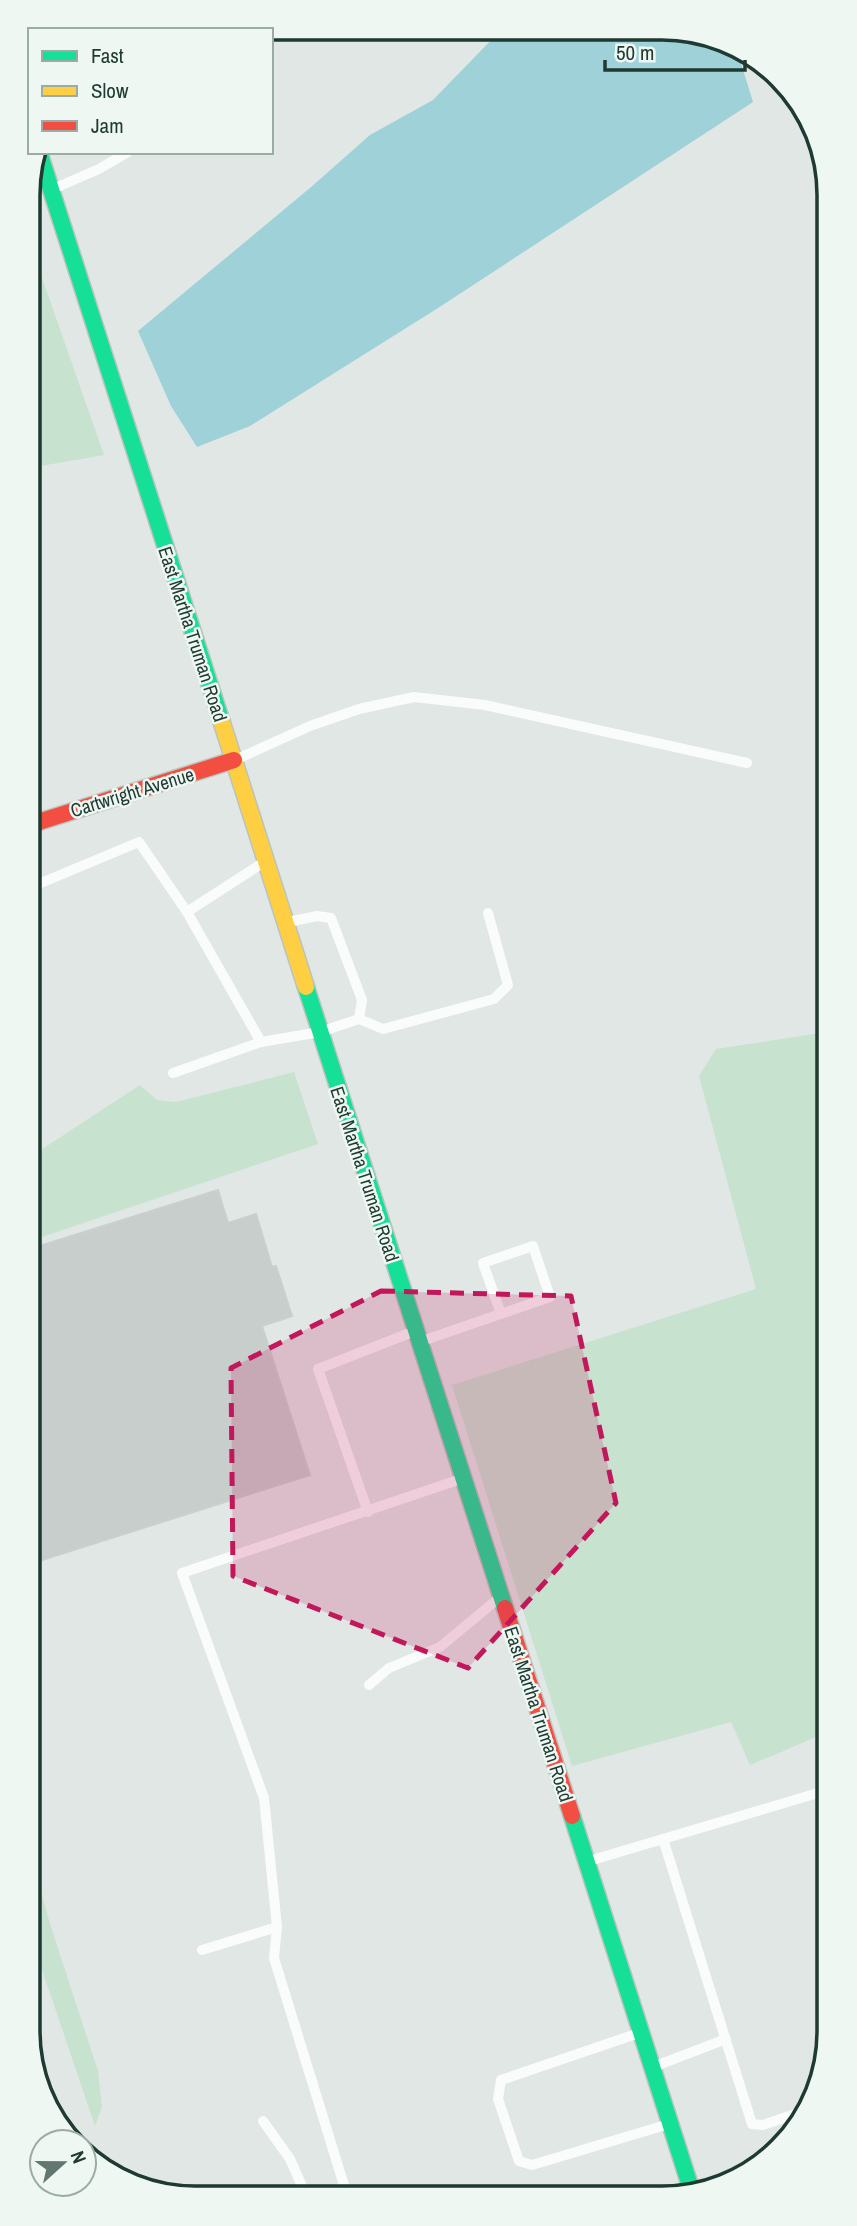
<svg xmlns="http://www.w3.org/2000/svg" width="857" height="2226" font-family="'Archivo Narrow',sans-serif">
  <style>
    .green { fill: #c8e2d0 }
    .water { fill: #9ed1d8 }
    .building { fill: #c7cecb; stroke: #c9d0cd; stroke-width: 2 }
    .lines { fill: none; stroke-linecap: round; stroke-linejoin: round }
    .fast-casing { stroke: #bac4bf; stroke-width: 19 }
    .slow-casing { stroke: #bac4bf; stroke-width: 19 }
    .jam-casing { stroke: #bac4bf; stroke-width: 19 }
    .lane { stroke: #fafbfb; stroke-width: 10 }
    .fast { stroke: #16e098; stroke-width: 16 }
    .slow { stroke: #ffcf43; stroke-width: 16 }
    .jam { stroke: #f24e42; stroke-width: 16 }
    .marked { fill: #c2185b; fill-opacity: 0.2; stroke: #c2185b; stroke-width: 5; stroke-dasharray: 14 9; stroke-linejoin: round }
    .labels { text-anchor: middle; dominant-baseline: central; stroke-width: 5; stroke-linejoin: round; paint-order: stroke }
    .street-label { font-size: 19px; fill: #1e3a32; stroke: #eef7f2 }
    .rim { fill: none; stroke: #1e3a32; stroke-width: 3.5 }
  </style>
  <rect width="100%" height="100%" fill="#e0e7e4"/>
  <g class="green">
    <polygon points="28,238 104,455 29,468"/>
    <polygon points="827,1032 828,1732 750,1765 731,1722 572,1766 452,1385 756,1289 699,1076 716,1049"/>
    <polygon points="294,1072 318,1144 30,1241 30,1157 140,1085 157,1100 176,1102"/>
    <polygon points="31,1840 34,1868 52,1930 98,2071 102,2107 95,2126 31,1937"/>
  </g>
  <polygon class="water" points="501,30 695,31 735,53 740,60 753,102 438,308 250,426 197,447 171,406 138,331 310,188 370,135 433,100"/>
  <polygon class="building" points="218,1190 228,1223 256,1214 272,1267 276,1266 292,1316 262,1326 310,1475 39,1561 30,1533 30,1249"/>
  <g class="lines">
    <g class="fast-casing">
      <g id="fast">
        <polyline points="39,152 222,723"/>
        <polyline points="306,987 505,1608"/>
        <polyline points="572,1816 693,2195"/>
      </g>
    </g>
    <g class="slow-casing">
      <polyline id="slow" points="222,723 306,987"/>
    </g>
    <g class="jam-casing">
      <g id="jam">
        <polyline points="29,825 234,760"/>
        <polyline points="505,1608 572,1816"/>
      </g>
    </g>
    <g class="lane">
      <polyline points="53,189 99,169 128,152"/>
      <polyline points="237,759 310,726 359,709 414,697 485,705 747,763"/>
      <polyline points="29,888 139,842 187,912 264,862"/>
      <polyline points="187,912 261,1042 320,1032 359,1019 362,1000 331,918 317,916 288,922"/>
      <polyline points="359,1019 383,1029 494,999 508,985 488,913"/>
      <polyline points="173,1073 261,1042"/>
      <polyline points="422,1341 550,1297 533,1246 483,1263 501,1314"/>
      <polyline points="368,1512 318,1369 415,1331"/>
      <polyline points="369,1685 389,1668 440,1647 499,1598"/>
      <polyline points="663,1839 752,2124 763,2125 807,2110"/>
      <polyline points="589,1861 828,1790"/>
      <polyline points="202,1950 277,1927"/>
      <polyline points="639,2033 501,2080 498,2099 519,2161 532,2165 669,2124"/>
      <polyline points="653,2067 726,2039"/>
      <polyline points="263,2121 290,2159 306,2195"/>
      <polyline points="347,2195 274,1958 277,1927 264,1798 182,1573 461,1479"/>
    </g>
    <use href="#fast" class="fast"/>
    <use href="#slow" class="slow"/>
    <use href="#jam" class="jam"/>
  </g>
  <path class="marked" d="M 381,1291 L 571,1296 L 616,1503 L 468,1668 L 233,1576 L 231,1368 Z"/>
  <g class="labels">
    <g class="street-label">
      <text transform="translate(193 634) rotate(72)">East Martha Truman Road</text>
      <text transform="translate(132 792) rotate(-17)">Cartwright Avenue</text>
      <text transform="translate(365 1174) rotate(72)">East Martha Truman Road</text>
      <text transform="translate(539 1714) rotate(72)">East Martha Truman Road</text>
    </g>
  </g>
  <path d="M0 0H857V2226H0ZM195 40H662A155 155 0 0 1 817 195V2031A155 155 0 0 1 662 2186H195A155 155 0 0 1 40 2031V195A155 155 0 0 1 195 40Z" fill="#eef7f2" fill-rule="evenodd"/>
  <path class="rim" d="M195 40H662A155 155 0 0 1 817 195V2031A155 155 0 0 1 662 2186H195A155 155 0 0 1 40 2031V195A155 155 0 0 1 195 40Z"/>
  <rect x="28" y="28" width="245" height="126" fill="#eef7f2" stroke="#9baba5" stroke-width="2"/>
  <rect x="42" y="51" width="35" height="10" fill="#16e098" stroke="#9baba5" stroke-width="2"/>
  <text x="91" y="63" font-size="21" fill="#1e3a32">Fast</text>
  <rect x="42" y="86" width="35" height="10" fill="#ffcf43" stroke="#9baba5" stroke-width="2"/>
  <text x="91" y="98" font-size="21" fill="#1e3a32">Slow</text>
  <rect x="42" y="121" width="35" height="10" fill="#f24e42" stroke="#9baba5" stroke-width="2"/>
  <text x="91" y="133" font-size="21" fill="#1e3a32">Jam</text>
  <g transform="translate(63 2163) rotate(69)"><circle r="33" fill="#eef7f2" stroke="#9baba5" stroke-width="2"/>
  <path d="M0-5L12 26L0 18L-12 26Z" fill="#627770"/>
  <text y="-10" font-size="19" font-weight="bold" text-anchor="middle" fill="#1e3a32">N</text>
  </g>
  <path d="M605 60v10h140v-10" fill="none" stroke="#1e3a32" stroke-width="3.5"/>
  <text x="616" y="60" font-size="21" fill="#1e3a32" stroke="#eef7f2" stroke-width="5" paint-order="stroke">50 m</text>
</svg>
